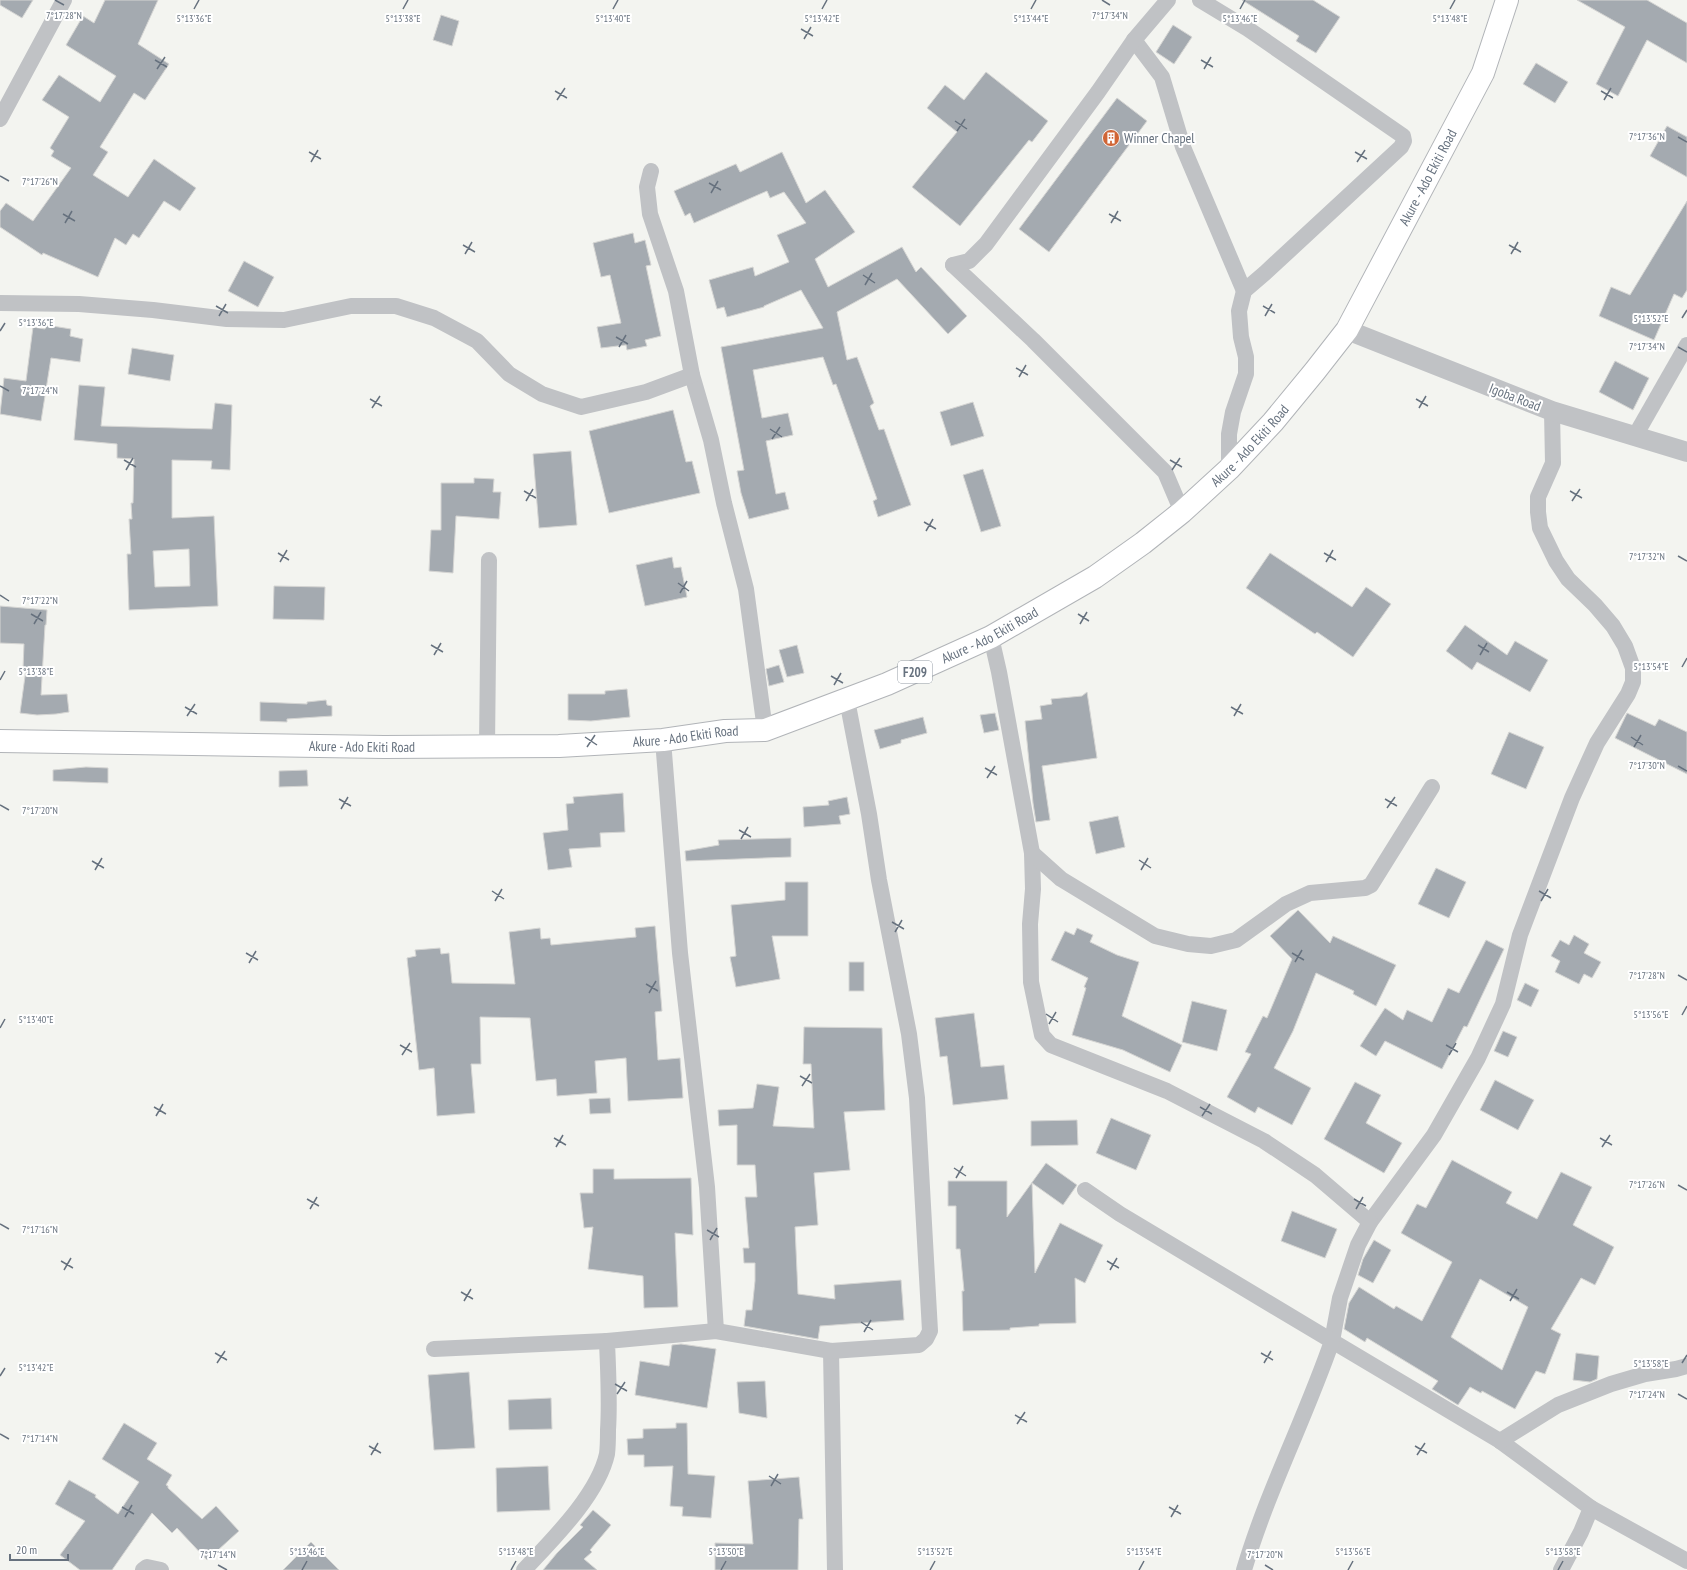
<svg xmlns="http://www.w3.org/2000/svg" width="1687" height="1570" font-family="'PT Sans Narrow',sans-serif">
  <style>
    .building { fill: #a4aab0; stroke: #d5d5d3; fill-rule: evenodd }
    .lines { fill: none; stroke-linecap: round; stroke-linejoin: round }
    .primary-casing { stroke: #b1b4b8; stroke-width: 24 }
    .minor { stroke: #c0c2c5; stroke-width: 16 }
    .tertiary { stroke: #c0c2c5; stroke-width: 20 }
    .primary { stroke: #fff; stroke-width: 22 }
    .ticks { fill: none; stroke: #66717e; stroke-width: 1.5 }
    .labels { text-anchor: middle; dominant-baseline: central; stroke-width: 4; stroke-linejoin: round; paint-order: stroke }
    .shield { fill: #fff; stroke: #949ca5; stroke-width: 1 }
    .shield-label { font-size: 13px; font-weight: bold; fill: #66717e }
    .poi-label { font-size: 14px; fill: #66717e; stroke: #fff; text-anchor: start }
    .street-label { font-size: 14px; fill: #66717e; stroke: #fff }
    .ticks-label { font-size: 10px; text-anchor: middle; fill: #66717e; stroke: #fff; stroke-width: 4; stroke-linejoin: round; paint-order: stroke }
  </style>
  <rect width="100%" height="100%" fill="#f3f4f0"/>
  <g class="building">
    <polygon points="0,0 33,0 22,18 0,5"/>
    <polygon points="105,0 158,0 138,44 169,64 145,100 134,93 100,147 108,152 93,175 128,197 154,159 196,188 180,211 164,201 139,238 133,234 126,245 115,238 98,277 43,253 42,255 0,227 0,211 6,203 33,221 71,168 51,156 54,151 50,148 69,117 42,100 59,75 100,102 116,76 66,45 83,16 94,23"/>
    <polygon points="1242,0 1313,0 1340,17 1316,53 1296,41 1299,36"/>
    <polygon points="1577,0 1647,0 1687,23 1687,63 1647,40 1618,96 1596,84 1625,27"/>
    <polygon points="441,15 459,21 452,46 433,40"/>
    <polygon points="1173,25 1192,37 1174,64 1156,52"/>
    <polygon points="1536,63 1568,82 1555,103 1523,84"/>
    <polygon points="986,72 1048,121 1032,142 1029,140 960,226 912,187 957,132 927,108 945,85 964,100"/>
    <polygon points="1117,98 1147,121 1049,252 1019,229"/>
    <polygon points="1667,126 1687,137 1687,177 1650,156"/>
    <polygon points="782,152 806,203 825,190 855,232 815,259 828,287 902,247 916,272 921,267 967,316 948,334 897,279 837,312 847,360 857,357 874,403 870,406 879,430 884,429 911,505 878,517 873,501 877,499 836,384 833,385 823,357 753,370 762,418 788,413 793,435 766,441 776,494 785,492 789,509 749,519 741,493 737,471 744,470 721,347 823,328 801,290 764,306 764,307 727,317 724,307 717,309 709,280 753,267 755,276 789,262 777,235 806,223 784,192 770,198 767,191 694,223 690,213 685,216 674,191 736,164 740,172"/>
    <polygon points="1687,201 1687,290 1682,298 1674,294 1654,340 1599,316 1611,287 1630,295"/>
    <polygon points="633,233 635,243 645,240 651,265 646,266 661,336 645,340 647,346 627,350 626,345 601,348 597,327 621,323 610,275 601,277 593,243"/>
    <polygon points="244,261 274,277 258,307 228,291"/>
    <polygon points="46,325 71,329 70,336 83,339 80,362 51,358 41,421 0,414 4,378 26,381 33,327 45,329"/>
    <polygon points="132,348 174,355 170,381 128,374"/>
    <polygon points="1615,361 1649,378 1633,410 1599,392"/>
    <path d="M 79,385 L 105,387 L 101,426 L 212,429 L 215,403 L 232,405 L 230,470 L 211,469 L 212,461 L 172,460 L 172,518 L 214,516 L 218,606 L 129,610 L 127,554 L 131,554 L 129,519 L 132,519 L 131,503 L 133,503 L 134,459 L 117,458 L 117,444 L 74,440 ZM 189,549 L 190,586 L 155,587 L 153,551 Z"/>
    <polygon points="973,402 984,436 951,446 940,412"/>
    <polygon points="673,410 686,462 692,461 700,493 609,513 589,431"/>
    <polygon points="571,451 577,525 539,528 533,454"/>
    <polygon points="983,469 1001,526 981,532 963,475"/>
    <polygon points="474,478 494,479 493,492 501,492 499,519 456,516 453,573 429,571 431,530 441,530 441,483 474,483"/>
    <polygon points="1270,553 1352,607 1366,587 1391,604 1353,657 1317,632 1315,634 1246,588"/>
    <polygon points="672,557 674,568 681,567 687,597 645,606 636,565"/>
    <polygon points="274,586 325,587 324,620 273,619"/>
    <polygon points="0,606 47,610 46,625 45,625 41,695 67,694 69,712 56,714 37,715 20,713 26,669 23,669 24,644 0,643"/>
    <polygon points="1465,625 1507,655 1515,641 1548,660 1530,692 1477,662 1472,670 1446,651"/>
    <polygon points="797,645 804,673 787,677 779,650"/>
    <polygon points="779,665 784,682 769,686 766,669"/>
    <polygon points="627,689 630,717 591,721 568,720 568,694 605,694 605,691"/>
    <polygon points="1087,692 1097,758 1042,766 1050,820 1036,822 1033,803 1025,721 1042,719 1040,706 1052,704 1051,699 1082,696"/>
    <polygon points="326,700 327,705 332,706 332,716 287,719 287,722 260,721 260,702 307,704 307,702"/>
    <polygon points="995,713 999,730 984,733 980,715"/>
    <polygon points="1627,713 1655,726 1659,719 1687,732 1687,774 1615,738"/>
    <polygon points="923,717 927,733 912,737 901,740 901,743 880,749 874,730"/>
    <polygon points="1509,732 1544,747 1526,789 1491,774"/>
    <polygon points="86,767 108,768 108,783 53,781 53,770"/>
    <polygon points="307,770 308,786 279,787 279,771"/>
    <polygon points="623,793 625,832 600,833 601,847 569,849 572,867 548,870 543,833 568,830 566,804 574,803 573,797"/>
    <polygon points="847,797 850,814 839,816 841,824 804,827 803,807 829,805 828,801"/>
    <polygon points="1118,816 1125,847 1096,854 1089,822"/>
    <polygon points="791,838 791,857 686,861 685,851 719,845 718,840"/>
    <polygon points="1436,868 1466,882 1449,918 1418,904"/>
    <polygon points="785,882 808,882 808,936 772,936 780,979 736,987 730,957 736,956 731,905 785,900"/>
    <polygon points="1298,910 1330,943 1333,936 1396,965 1376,1006 1353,994 1354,991 1316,973 1293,1031 1274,1068 1311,1088 1292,1125 1258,1107 1255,1113 1227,1097 1251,1054 1245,1052 1263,1016 1267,1018 1292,959 1270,936"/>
    <polygon points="655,926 662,1011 655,1012 658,1060 680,1058 683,1098 628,1101 626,1058 595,1061 597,1093 557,1096 556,1079 536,1081 530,1018 480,1017 481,1064 471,1064 475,1113 437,1116 434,1068 419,1070 407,958 416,956 415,950 440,948 441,954 449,953 452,983 515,984 509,932 540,928 541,939 550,938 551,945 636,937 635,928"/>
    <polygon points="1077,928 1093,935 1090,942 1117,955 1139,962 1122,1016 1182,1045 1170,1072 1123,1050 1072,1035 1086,988 1084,987 1088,978 1051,960 1065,931 1074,935"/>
    <polygon points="1574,935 1589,944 1584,953 1601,962 1592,978 1584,974 1579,984 1555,972 1560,961 1551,956 1560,940 1569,945"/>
    <polygon points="1486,940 1504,949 1467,1027 1464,1026 1442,1069 1385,1041 1376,1056 1360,1046 1385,1008 1403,1020 1407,1010 1432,1022 1448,988 1459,993"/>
    <rect x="849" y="962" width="15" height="29"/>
    <polygon points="1525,983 1539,990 1531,1007 1517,1000"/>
    <polygon points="1192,1001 1227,1010 1217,1051 1182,1042"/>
    <polygon points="974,1013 981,1067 1004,1065 1008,1099 953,1105 947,1056 940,1057 935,1018"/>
    <polygon points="804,1027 882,1028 885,1110 844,1112 850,1170 814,1173 818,1225 795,1227 798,1294 835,1299 834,1285 901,1280 904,1320 820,1326 818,1339 744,1326 746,1310 752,1310 755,1281 755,1263 744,1263 743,1248 749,1248 745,1197 757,1197 755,1165 737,1165 737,1125 719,1126 718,1110 753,1108 757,1084 779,1087 773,1126 814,1128 811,1064 803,1064"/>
    <polygon points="1503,1031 1517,1037 1508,1057 1494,1051"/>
    <polygon points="1495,1080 1534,1100 1518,1130 1480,1110"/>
    <polygon points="1355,1082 1381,1095 1366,1123 1402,1143 1384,1173 1324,1139"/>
    <polygon points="610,1098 611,1113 590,1114 589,1099"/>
    <polygon points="1111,1118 1151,1135 1136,1170 1096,1153"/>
    <polygon points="1077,1120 1078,1145 1031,1146 1031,1121"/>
    <path d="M 1452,1160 L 1512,1192 L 1506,1203 L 1537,1219 L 1561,1172 L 1592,1187 L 1573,1225 L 1614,1247 L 1595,1285 L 1581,1278 L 1551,1329 L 1561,1334 L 1545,1374 L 1536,1371 L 1515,1409 L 1482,1391 L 1481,1393 L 1470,1387 L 1458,1405 L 1432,1389 L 1438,1381 L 1367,1338 L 1365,1342 L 1344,1329 L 1349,1303 L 1359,1287 L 1394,1309 L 1396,1306 L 1422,1321 L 1452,1262 L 1401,1233 L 1417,1204 L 1426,1208 ZM 1480,1279 L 1528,1307 L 1502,1370 L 1451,1337 Z"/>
    <polygon points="1046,1163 1077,1185 1063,1205 1032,1183 1035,1273 1060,1223 1103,1245 1085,1283 1075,1278 1076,1323 1039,1324 1039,1326 1010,1328 1010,1330 963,1331 962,1291 964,1291 960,1249 956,1249 956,1206 948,1206 948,1181 1007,1181 1007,1217"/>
    <polygon points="593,1169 614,1169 614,1179 691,1178 693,1235 675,1233 678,1307 644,1308 643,1276 588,1269 593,1227 584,1228 580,1193 593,1193"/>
    <polygon points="1292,1211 1337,1229 1325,1258 1281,1241"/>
    <polygon points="1374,1240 1391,1250 1373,1283 1358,1275 1363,1259"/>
    <polygon points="681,1344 716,1349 707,1408 635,1395 640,1361 669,1366 672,1345"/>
    <polygon points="1576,1353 1599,1356 1597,1379 1590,1382 1573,1380"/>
    <polygon points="469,1372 475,1448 434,1450 428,1375"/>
    <polygon points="765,1381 767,1418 739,1413 737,1382"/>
    <polygon points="551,1398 552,1429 509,1430 508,1400"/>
    <polygon points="124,1423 157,1443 147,1459 172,1475 166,1485 168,1486 168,1488 202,1519 216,1506 239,1531 207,1560 177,1528 172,1533 152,1513 112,1570 80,1570 60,1555 85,1521 55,1504 69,1480 96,1495 95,1497 118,1514 139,1482 102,1459"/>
    <polygon points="676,1423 687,1423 688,1474 715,1476 711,1518 682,1516 683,1507 670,1506 673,1466 644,1467 644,1455 628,1455 627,1439 643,1438 643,1429 676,1428"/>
    <polygon points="548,1466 550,1510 497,1512 496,1468"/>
    <polygon points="799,1477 803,1519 799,1519 798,1570 715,1570 715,1543 753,1544 748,1481"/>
    <polygon points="593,1510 611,1525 590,1550 592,1552 584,1559 597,1570 543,1570 557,1553 583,1527 580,1525"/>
    <polygon points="311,1542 339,1570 283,1570"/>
  </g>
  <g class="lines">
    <g class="primary-casing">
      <g id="primary">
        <path id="s1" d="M 0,741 L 384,747 L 559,746 L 663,740 L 725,731 L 765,730 L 887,684 L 991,637 L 1095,577 L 1143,543 L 1182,512 L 1229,469 L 1273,422 L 1315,371 L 1347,330 L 1483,73 L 1507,0"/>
      </g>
    </g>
    <g class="minor">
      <polyline points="1200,0 1248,29 1403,136 1404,141 1401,147 1265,273 1244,291 1239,311 1241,337 1246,357 1246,374 1233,412 1229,434 1229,469"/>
      <polyline points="1134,40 1162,77 1183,147 1244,291"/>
      <polyline points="0,119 64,0"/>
      <polyline points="651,171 647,187 650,214 676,291 692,375 711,440 724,503 746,589 765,730"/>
      <polyline points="953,265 969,261 986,244 1098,92 1134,40 1168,0"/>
      <polyline points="953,265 1033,340 1165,472 1182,512"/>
      <polyline points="0,303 79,304 153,310 227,319 284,320 351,306 396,306 434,318 477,341 509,374 542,394 581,407 646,392 692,375"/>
      <polyline points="1552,411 1553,463 1538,497 1538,512 1540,528 1556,561 1568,579 1595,605 1613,626 1625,646 1633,668 1633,682 1628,694 1597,743 1572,798 1520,935 1503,1004 1478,1058 1434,1135 1370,1222 1358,1245 1340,1298 1332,1341 1500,1441 1591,1508 1581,1532 1561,1570"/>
      <polyline points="1635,436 1687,345"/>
      <polyline points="991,637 999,672 1032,853 1033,889 1030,924 1031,982 1042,1035 1051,1045 1167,1091 1264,1141 1315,1175 1370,1222"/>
      <polyline points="663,740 680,953 707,1187 716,1331"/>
      <polyline points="487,747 489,560"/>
      <polyline points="1032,853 1061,879 1155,936 1188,944 1211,946 1236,940 1286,904 1310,893 1365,888 1371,885 1432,787"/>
      <path d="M 1085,1190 L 1120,1214 L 1332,1341 C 1305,1419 1267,1492 1244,1570"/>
      <polyline points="434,1349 607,1341"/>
      <polyline points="831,1351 835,1570"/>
      <polyline points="1500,1441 1558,1405 1611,1384 1645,1374 1676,1369 1687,1366"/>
      <polyline points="1591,1508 1687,1561"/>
      <polyline points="143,1570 147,1567 161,1570"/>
      <path d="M 524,1570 C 552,1540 598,1495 607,1454 C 608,1446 608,1437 608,1430 C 610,1400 608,1370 607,1341 L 716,1331 L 831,1351 L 919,1345 L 926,1339 L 930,1331 L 917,1098 L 909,1034 L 879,880 L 869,814 L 847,700"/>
    </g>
    <polyline class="tertiary" points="1347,330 1552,411 1687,452"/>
    <use href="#primary" class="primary"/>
  </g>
  <path class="ticks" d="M 55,0 L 64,5M 1102,0 L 1110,5M 194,9 L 199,0M 403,9 L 408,0M 613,9 L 618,0M 822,9 L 827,0M 1031,9 L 1036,0M 1240,9 L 1245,0M 1450,9 L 1455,0M 801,29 L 813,36M 804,39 L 811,27M 155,60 L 167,67M 1201,60 L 1213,67M 157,69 L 165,57M 1204,69 L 1211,57M 555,91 L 567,98M 1601,91 L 1613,98M 557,100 L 565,88M 1604,100 L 1611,88M 955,121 L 967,129M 957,131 L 965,119M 1678,137 L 1687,142M 309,152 L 321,159M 1355,152 L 1367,159M 311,162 L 318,150M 1357,162 L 1365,150M 0,176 L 9,181M 709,183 L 721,190M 711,193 L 718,181M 63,214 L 75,221M 1109,214 L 1121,221M 65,223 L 72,211M 1111,223 L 1118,211M 463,245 L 475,252M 1509,245 L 1521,252M 465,254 L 472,242M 1511,254 L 1518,242M 863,275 L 875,283M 865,285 L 872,273M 216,306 L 228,313M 1263,306 L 1275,313M 219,316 L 226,304M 1265,316 L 1272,304M 1682,318 L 1687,310M 0,331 L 5,323M 616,337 L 628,344M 619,347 L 626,335M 1678,347 L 1687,352M 1016,368 L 1028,375M 1019,377 L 1026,365M 0,386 L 9,391M 370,399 L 382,406M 1416,399 L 1428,406M 372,408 L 380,396M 1419,408 L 1426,396M 770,429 L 782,437M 772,439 L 780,427M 124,460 L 136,467M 1170,460 L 1182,467M 126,470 L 133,458M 1172,470 L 1180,458M 524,491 L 536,498M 1570,491 L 1582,498M 526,501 L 533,489M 1572,501 L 1580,489M 924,522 L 936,529M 926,531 L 933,519M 278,553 L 289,560M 1324,553 L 1336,560M 1678,556 L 1687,561M 280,562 L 287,550M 1326,562 L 1333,550M 678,583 L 689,591M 680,593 L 687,581M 0,595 L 9,601M 31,614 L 43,621M 1078,614 L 1089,621M 34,624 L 41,612M 1080,624 L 1087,612M 431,645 L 443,652M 1478,645 L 1489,652M 434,655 L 441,643M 1480,655 L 1487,643M 1682,667 L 1687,658M 831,676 L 843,683M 0,680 L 5,671M 834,685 L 841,673M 185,707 L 197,714M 1231,707 L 1243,714M 187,716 L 195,704M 1234,716 L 1241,704M 585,737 L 597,745M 1631,737 L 1643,745M 587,747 L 595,735M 1634,747 L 1641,735M 1678,766 L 1687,771M 985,768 L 997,775M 987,778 L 995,766M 339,799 L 351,806M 1385,799 L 1397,806M 0,805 L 9,810M 1387,808 L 1395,797M 341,809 L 348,797M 739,830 L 751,837M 741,839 L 748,827M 1139,860 L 1151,868M 92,861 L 104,868M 95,870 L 102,858M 1141,870 L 1148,858M 492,891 L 504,899M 1539,891 L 1551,898M 495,901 L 502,889M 1541,901 L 1548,889M 892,922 L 904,929M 895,932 L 902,920M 246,953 L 258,960M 1292,953 L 1304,960M 1295,962 L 1302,950M 249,963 L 256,951M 1678,975 L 1687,980M 646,984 L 658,991M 649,993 L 656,981M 1046,1014 L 1058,1022M 1682,1015 L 1687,1006M 1049,1024 L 1056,1012M 0,1028 L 5,1019M 400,1045 L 412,1052M 1446,1045 L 1458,1052M 402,1055 L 410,1043M 1449,1055 L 1456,1043M 800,1076 L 812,1083M 802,1086 L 810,1074M 154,1107 L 166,1114M 1200,1107 L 1212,1114M 156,1116 L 163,1104M 1202,1116 L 1210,1104M 554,1138 L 566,1145M 1600,1138 L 1612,1145M 556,1147 L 563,1135M 1602,1147 L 1610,1135M 954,1168 L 966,1176M 956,1178 L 963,1166M 1678,1185 L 1687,1190M 307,1199 L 319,1206M 1354,1199 L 1366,1206M 310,1209 L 317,1197M 1356,1209 L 1363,1197M 0,1224 L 9,1229M 707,1230 L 719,1237M 710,1240 L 717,1228M 61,1261 L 73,1268M 1107,1261 L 1119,1268M 64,1270 L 71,1258M 1110,1270 L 1117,1258M 461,1292 L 473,1299M 1507,1292 L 1519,1299M 464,1301 L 471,1289M 1510,1301 L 1517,1289M 861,1322 L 873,1330M 864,1332 L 871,1320M 215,1353 L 227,1360M 1261,1353 L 1273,1360M 217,1363 L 225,1351M 1264,1363 L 1271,1351M 1682,1363 L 1687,1355M 0,1376 L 5,1368M 615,1384 L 627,1391M 617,1394 L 625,1382M 1678,1394 L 1687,1399M 1015,1415 L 1027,1422M 1017,1424 L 1025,1412M 0,1434 L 9,1439M 369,1446 L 381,1453M 1415,1446 L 1427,1453M 371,1455 L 378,1443M 1417,1455 L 1425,1443M 769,1476 L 781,1484M 771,1486 L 778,1474M 122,1507 L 134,1514M 1169,1507 L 1181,1514M 125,1517 L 132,1505M 1171,1517 L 1178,1505M 218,1565 L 227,1570M 1265,1565 L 1273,1570M 302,1570 L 307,1561M 511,1570 L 516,1561M 721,1570 L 726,1561M 930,1570 L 935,1561M 1139,1570 L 1144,1561M 1348,1570 L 1353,1561M 1558,1570 L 1563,1561"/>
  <defs>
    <g id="building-disc" transform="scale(0.9)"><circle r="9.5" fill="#d06535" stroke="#fff"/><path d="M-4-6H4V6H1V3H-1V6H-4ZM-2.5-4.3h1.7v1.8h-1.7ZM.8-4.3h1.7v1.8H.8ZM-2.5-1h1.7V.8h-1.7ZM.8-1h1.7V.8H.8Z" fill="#fff"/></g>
  </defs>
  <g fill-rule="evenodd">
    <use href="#building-disc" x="1111" y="138"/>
  </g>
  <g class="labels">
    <rect class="shield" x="898" y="661" width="34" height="22" rx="3"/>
    <g class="shield-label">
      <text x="915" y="672">F209</text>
    </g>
    <g class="poi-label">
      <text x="1124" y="138">Winner Chapel</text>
    </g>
    <g class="street-label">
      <text stroke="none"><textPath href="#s1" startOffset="1658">Akure - Ado Ekiti Road</textPath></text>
      <text transform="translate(1515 397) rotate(21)">Igoba Road</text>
      <text stroke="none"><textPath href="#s1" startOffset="1334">Akure - Ado Ekiti Road</textPath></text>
      <text stroke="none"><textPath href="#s1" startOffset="1010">Akure - Ado Ekiti Road</textPath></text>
      <text stroke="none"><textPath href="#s1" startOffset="686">Akure - Ado Ekiti Road</textPath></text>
      <text stroke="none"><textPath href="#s1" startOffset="362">Akure - Ado Ekiti Road</textPath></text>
    </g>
  </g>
  <g class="ticks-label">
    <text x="64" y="19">7°17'28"N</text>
    <text x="1110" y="19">7°17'34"N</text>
    <text x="194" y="22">5°13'36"E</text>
    <text x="403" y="22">5°13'38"E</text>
    <text x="613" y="22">5°13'40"E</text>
    <text x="822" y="22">5°13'42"E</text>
    <text x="1031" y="22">5°13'44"E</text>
    <text x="1240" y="22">5°13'46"E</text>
    <text x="1450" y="22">5°13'48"E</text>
    <text x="1647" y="140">7°17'36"N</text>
    <text x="40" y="185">7°17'26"N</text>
    <text x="1651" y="322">5°13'52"E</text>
    <text x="36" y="326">5°13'36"E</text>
    <text x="1647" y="350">7°17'34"N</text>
    <text x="40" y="394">7°17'24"N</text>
    <text x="1647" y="560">7°17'32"N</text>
    <text x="40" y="604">7°17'22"N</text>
    <text x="1651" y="670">5°13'54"E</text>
    <text x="36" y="675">5°13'38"E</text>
    <text x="1647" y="769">7°17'30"N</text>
    <text x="40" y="814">7°17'20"N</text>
    <text x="1647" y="979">7°17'28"N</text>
    <text x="1651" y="1018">5°13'56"E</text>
    <text x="36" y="1023">5°13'40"E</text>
    <text x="1647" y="1188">7°17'26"N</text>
    <text x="40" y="1233">7°17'16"N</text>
    <text x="1651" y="1367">5°13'58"E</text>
    <text x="36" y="1371">5°13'42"E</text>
    <text x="1647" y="1398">7°17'24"N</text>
    <text x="40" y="1442">7°17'14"N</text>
    <text x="307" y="1555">5°13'46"E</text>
    <text x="516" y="1555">5°13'48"E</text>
    <text x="726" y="1555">5°13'50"E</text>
    <text x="935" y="1555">5°13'52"E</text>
    <text x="1144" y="1555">5°13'54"E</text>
    <text x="1353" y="1555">5°13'56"E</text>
    <text x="1563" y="1555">5°13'58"E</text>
    <text x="218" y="1558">7°17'14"N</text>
    <text x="1265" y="1558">7°17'20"N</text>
  </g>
  <path d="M10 1554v6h58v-6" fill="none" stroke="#66717e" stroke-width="2"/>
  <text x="16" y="1554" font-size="12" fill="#66717e" stroke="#ffffff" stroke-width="3" paint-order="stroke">20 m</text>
</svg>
